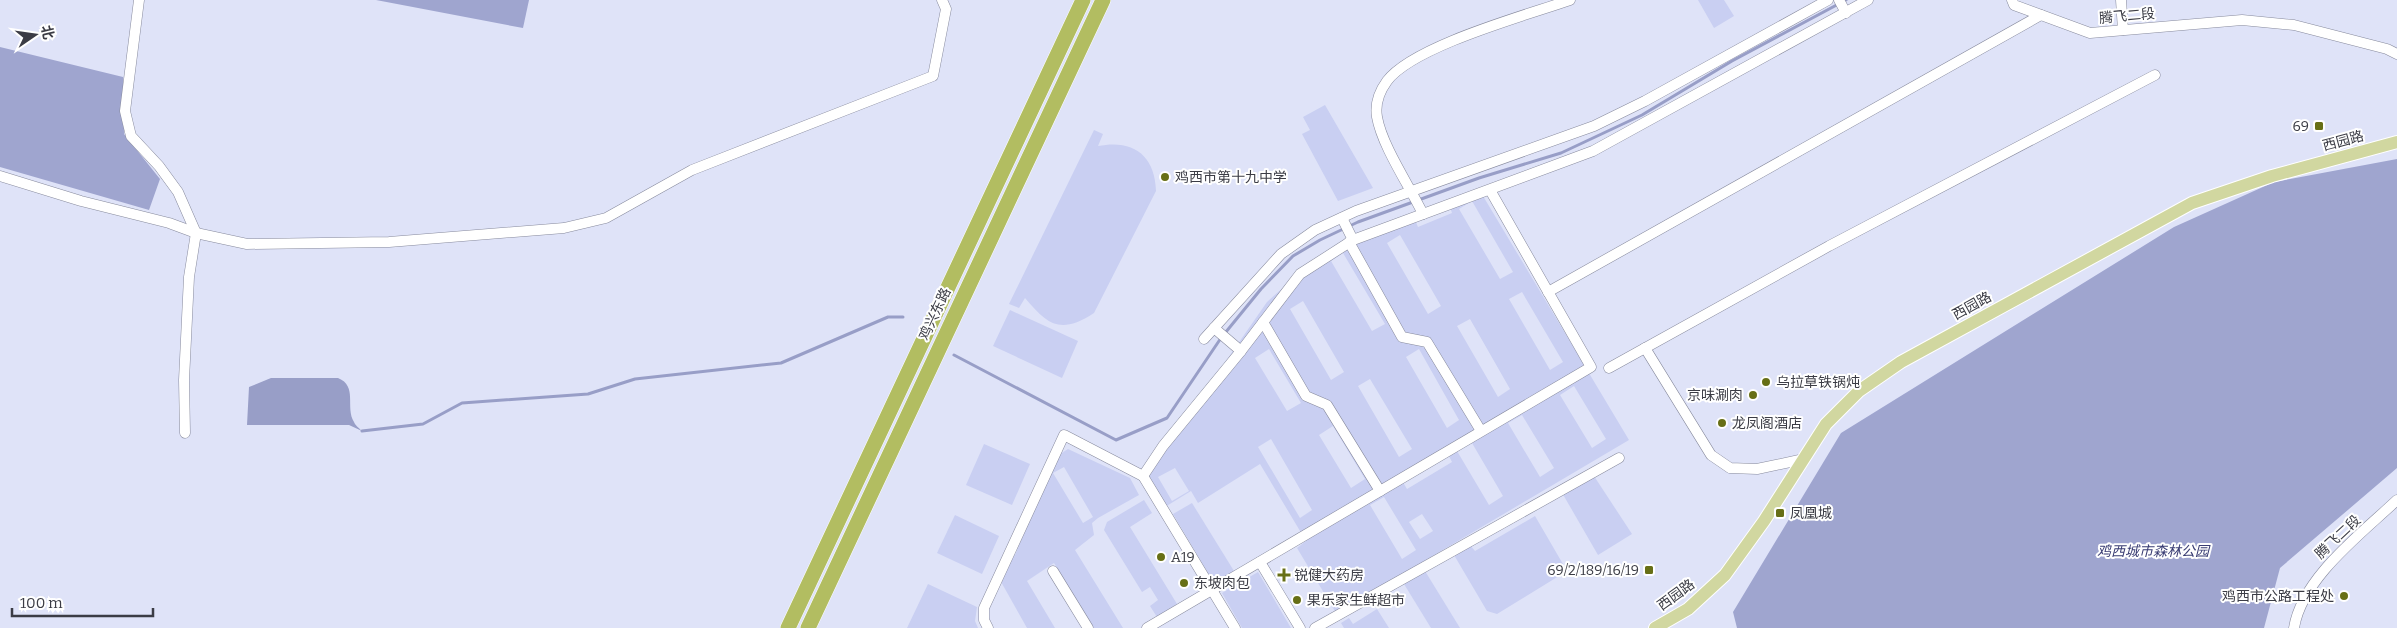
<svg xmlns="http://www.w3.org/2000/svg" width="2397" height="628" font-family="Bitter,'Noto Sans SC',serif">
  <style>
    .green { fill: #c9cff2; fill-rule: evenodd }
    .forest { fill: #9fa5cf }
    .water { fill: #989ec7 }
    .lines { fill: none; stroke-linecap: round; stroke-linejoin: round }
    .stream { stroke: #989ec7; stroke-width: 3 }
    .minor-casing { stroke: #878a9d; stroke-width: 11 }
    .major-casing { stroke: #fff; stroke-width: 14 }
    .highway-casing { stroke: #fff; stroke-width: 16 }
    .minor { stroke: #fff; stroke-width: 10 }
    .major { stroke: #d1d7a0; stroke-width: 12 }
    .highway { stroke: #b2bd61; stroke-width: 15 }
    .poi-dot { fill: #676f16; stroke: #fff; stroke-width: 2 }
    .labels { text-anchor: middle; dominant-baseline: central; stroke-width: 4; stroke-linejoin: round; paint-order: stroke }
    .street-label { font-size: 14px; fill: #3b3c45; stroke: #fff }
    .poi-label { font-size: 14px; fill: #3b3c45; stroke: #fff; text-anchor: start }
    .park-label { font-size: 14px; font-style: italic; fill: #393c73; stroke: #fff }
  </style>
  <rect width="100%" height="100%" fill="#dfe3f8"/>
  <g class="green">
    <polygon points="1698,0 1724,0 1734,16 1714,28"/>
    <polygon points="1325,105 1373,188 1338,201 1302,134 1310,130 1303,117"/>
    <path d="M 1094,130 L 1103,134 L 1098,146 C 1133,139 1155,155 1156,191 L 1094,313 C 1060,335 1048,325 1025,298 L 1019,308 L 1009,304 Z"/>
    <path d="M 1483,196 L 1629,440 L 1336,613 L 1297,548 L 1306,541 L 1260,464 L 1198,503 L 1191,491 L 1165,507 L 1146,476 L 1267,302 C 1308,263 1362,240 1415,220 L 1418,227 L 1452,213 L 1450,207 ZM 1472,201 L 1513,272 L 1500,279 L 1459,209 ZM 1400,235 L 1441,306 L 1428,314 L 1387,243 ZM 1343,253 L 1385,324 L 1372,331 L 1331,261 ZM 1522,292 L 1563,362 L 1550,370 L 1509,299 ZM 1303,301 L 1344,372 L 1331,380 L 1290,309 ZM 1470,319 L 1510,389 L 1498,397 L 1457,326 ZM 1269,349 L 1301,403 L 1287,411 L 1255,358 ZM 1419,349 L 1459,420 L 1447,428 L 1406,357 ZM 1370,379 L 1412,449 L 1399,457 L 1358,386 ZM 1574,386 L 1606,439 L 1592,448 L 1560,395 ZM 1522,415 L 1554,468 L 1540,477 L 1508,423 ZM 1333,426 L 1365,479 L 1351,488 L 1319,435 ZM 1271,439 L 1312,510 L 1300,518 L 1258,447 ZM 1472,443 L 1503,496 L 1489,505 L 1457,451 ZM 1447,452 L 1452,462 L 1407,489 L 1401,479 ZM 1175,468 L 1189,491 L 1172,501 L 1158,477 ZM 1384,497 L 1416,550 L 1402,559 L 1370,505 ZM 1422,514 L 1433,531 L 1420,539 L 1409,522 Z"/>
    <polygon points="1010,310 1078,341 1062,378 993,346"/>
    <polygon points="984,444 1030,464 1012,505 966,485"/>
    <path d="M 1068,449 L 1130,478 L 1139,495 L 1098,518 L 1092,523 L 1094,535 L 1075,550 L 1123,628 L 1094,628 L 1054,563 L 1027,581 L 1055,628 L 1027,628 L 1000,580 L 1012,554 L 1015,555 L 1057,456 ZM 1064,467 L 1093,517 L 1083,523 L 1053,473 Z"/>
    <polygon points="1592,473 1632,534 1598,555 1561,491"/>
    <polygon points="1144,500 1152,513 1130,527 1177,604 1157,617 1150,606 1158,600 1150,587 1142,592 1104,530 1107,522"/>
    <polygon points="1192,503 1234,571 1214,583 1173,514"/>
    <polygon points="955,515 999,536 982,574 937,553"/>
    <polygon points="1535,516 1567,571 1497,614 1487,611 1454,555 1470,545 1475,551"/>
    <polygon points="1425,571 1460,628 1431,628 1404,584"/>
    <polygon points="1258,572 1291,628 1242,628 1222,593"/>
    <polygon points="928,584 977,607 975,621 978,628 907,628"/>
    <polygon points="1377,609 1389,628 1344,628 1341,623 1349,618 1353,624"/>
  </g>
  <g class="forest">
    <polygon points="376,0 529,0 523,28"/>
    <polygon points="0,47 123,77 124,134 160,179 149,210 0,167"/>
    <polygon points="2397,159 2397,468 2280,568 2264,628 1737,628 1733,612 1841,433 2174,227 2274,182"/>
  </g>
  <path class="water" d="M 271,378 L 338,378 C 358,386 345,407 354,422 C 355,425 360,429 362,431 L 349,425 L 247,425 L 249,387 Z"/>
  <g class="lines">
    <g class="stream">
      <polyline points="954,355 1116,440 1167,418 1221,338 1261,289 1293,256 1320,240 1358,222 1479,178 1561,153 1642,115 1732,61 1846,0"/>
      <polyline points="362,431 423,424 462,403 588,394 635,379 781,363 888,317 903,317"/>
    </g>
    <g class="minor-casing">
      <g id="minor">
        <polyline points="139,0 125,111 131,136 159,166 178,192 196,233 189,277 184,380 185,433"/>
        <polyline points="1839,0 1846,13"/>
        <polyline points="2012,0 2014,5 2090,33 2242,20 2294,25 2387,49 2397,54"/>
        <polyline points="2121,0 2123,30"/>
        <polyline points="0,176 81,201 169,223 196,233 247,244 389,242 564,228 606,218 692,170 933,76 946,9 942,0"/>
        <path d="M 1423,214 C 1410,187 1382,146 1377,117 C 1375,105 1379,92 1387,81 C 1413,46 1527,15 1570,0"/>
        <polyline points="1342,218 1353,240"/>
        <polyline points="1349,242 1402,337 1427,342 1481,431"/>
        <polyline points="1548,292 2041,15"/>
        <polyline points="1263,322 1306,396 1327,405 1380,491"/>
        <polyline points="1214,328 1241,351"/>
        <polyline points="1204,339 1281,254 1315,230 1356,211 1594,126 1645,101 1828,0"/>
        <polyline points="1645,348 1711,455 1730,468 1757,469 1804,459"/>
        <polyline points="1609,368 1829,246 2155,75"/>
        <polyline points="1143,476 1235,628"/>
        <polyline points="1260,562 1300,628"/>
        <polyline points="1053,571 1088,628"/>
        <polyline points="988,628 984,620 984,608 1064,435 1143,476 1163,446 1241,351 1300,274 1353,240 1593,151 1868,0"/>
        <polyline points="1147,628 1591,367 1490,190"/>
        <polyline points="1315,628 1619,458"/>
        <path d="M 2294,628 C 2302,578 2361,534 2397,500"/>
      </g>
    </g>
    <g class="major-casing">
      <polyline id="major" points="1655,628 1688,609 1725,575 1764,521 1826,424 1859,391 1901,362 2192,203 2272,176 2397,142"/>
    </g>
    <g class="highway-casing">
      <g id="highway">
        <polyline points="788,628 1083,0"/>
        <polyline points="808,628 1103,0"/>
      </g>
    </g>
    <use href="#minor" class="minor"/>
    <use href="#major" class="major"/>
    <use href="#highway" class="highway"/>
  </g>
  <g class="poi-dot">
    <rect x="2314" y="121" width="10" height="10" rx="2.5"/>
    <circle cx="1165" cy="177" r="5"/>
    <circle cx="1766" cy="382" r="5"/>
    <circle cx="1753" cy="395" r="5"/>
    <circle cx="1722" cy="423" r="5"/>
    <rect x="1775" y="508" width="10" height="10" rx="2.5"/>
    <circle cx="1161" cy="557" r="5"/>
    <rect x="1644" y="565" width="10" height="10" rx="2.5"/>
    <path d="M1281.5 567.5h5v5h5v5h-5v5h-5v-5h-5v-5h5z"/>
    <circle cx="1184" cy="583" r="5"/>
    <circle cx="2344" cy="596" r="5"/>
    <circle cx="1297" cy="600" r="5"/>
  </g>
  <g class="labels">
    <g class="street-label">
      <text transform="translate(2127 16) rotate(-5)">腾飞二段</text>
      <text transform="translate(2343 141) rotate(-15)">西园路</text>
      <text transform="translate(1972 306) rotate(-29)">西园路</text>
      <text transform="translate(935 314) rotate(-65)">鸡兴东路</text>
      <text transform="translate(2338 537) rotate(-43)">腾飞二段</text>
      <text transform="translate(1676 595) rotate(-36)">西园路</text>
    </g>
    <g class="poi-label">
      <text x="2309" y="126" text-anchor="end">69</text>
      <text x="1175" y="177">鸡西市第十九中学</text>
      <text x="1776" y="382">乌拉草铁锅炖</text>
      <text x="1743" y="395" text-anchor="end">京味涮肉</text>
      <text x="1732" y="423">龙凤阁酒店</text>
      <text x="1790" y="513">凤凰城</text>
      <text x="1171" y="557">A19</text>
      <text x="1639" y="570" text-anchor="end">69/2/189/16/19</text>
      <text x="1294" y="575">锐健大药房</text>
      <text x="1194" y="583">东坡肉包</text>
      <text x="2334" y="596" text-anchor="end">鸡西市公路工程处</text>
      <text x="1307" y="600">果乐家生鲜超市</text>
    </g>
    <g class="park-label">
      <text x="2153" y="551">鸡西城市森林公园</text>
    </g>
  </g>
  <g transform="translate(35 35) rotate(77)" stroke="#ffffff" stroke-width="4" paint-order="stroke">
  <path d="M0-4L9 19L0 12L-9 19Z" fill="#3b3c45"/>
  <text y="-8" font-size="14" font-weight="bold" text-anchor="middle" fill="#3b3c45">北</text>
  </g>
  <path d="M12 608v8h141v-8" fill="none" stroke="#3b3c45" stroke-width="2.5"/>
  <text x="20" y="608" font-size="15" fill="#3b3c45" stroke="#ffffff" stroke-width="4" paint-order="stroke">100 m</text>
</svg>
